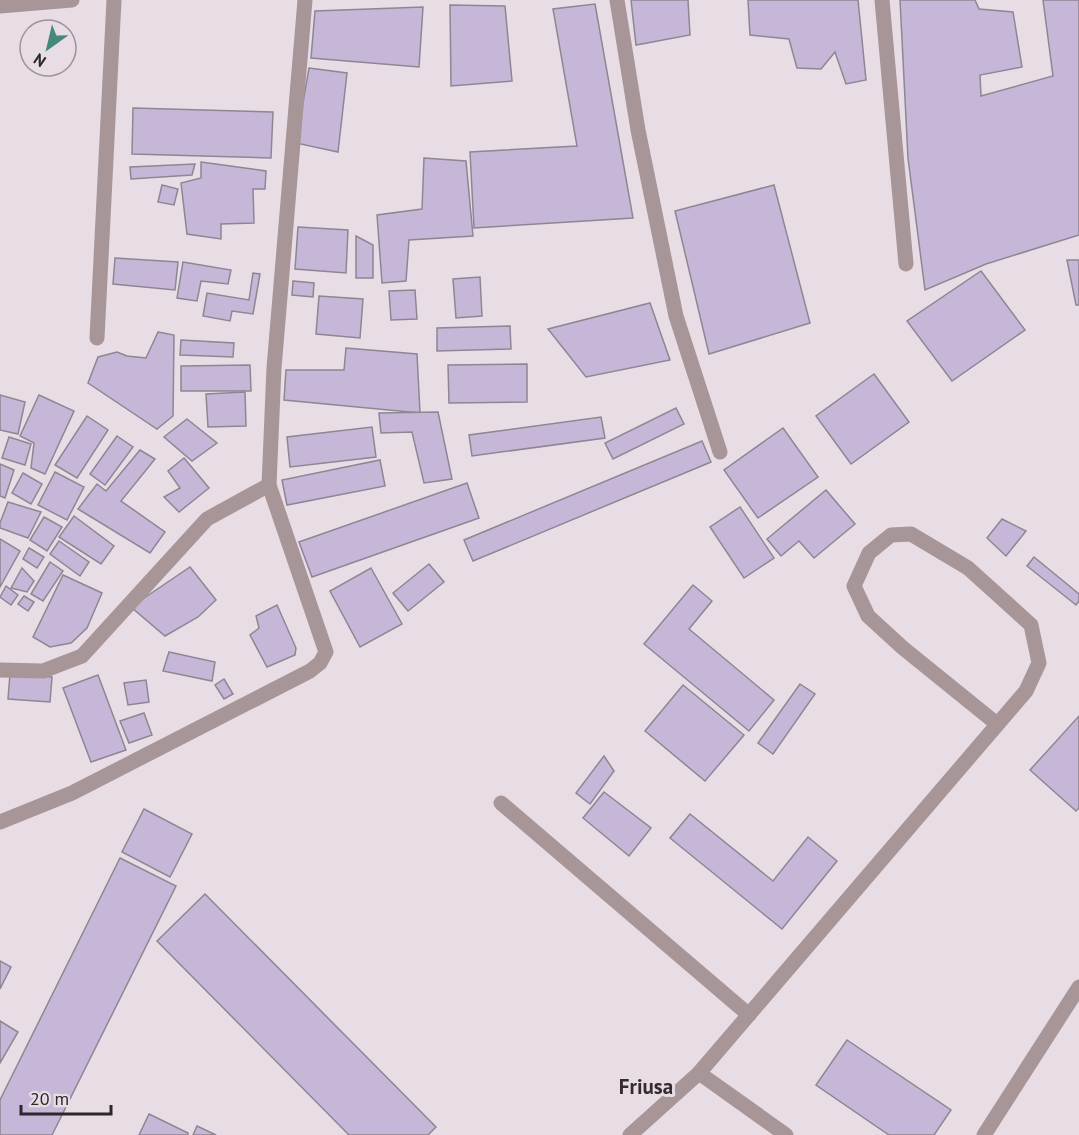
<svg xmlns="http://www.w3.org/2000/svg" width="1079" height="1135" font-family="'PT Sans',sans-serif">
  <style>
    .building { fill: #c6b7d9; stroke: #8c8792; stroke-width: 1.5 }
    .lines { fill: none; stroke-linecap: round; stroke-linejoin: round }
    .minor { stroke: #a89598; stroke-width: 15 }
    .labels { text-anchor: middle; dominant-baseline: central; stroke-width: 6; stroke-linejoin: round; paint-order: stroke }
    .district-label { font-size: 21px; font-weight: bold; fill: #332b31; stroke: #e8dde5 }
  </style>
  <rect width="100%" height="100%" fill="#e8dde5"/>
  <g class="building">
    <polygon points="631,0 688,0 690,35 636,45"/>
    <polygon points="748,0 858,0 866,80 846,84 835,52 821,69 797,68 789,39 750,35"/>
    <polygon points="900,0 975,0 979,9 1013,12 1022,67 980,75 981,96 1053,76 1043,0 1079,0 1079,235 986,264 925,290 908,158"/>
    <polygon points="595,4 633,218 474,228 470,152 577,146 553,9"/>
    <polygon points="450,5 505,6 512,81 451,86"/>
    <polygon points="423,7 419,67 311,58 315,11"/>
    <polygon points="309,68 347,73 338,152 296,143"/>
    <polygon points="133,108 273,112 271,158 132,154"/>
    <polygon points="424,158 466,161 473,236 409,240 406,281 382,283 377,215 422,209"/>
    <polygon points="201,162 266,171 265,189 253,189 254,223 221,224 221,239 187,234 181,183 201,178"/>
    <polygon points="195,164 192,175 131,179 130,167"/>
    <polygon points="162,185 178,189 174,205 158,202"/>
    <polygon points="774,185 810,323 709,354 675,211"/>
    <polygon points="298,227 348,230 346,273 295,269"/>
    <polygon points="356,236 373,245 373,278 356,278"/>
    <polygon points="115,258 178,262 175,290 113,284"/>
    <polygon points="1067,260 1079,260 1079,305 1076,305"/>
    <polygon points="183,262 231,270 228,284 201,281 197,301 177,298"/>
    <polygon points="981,271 1025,330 952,381 907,321"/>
    <polygon points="253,273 260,274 253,314 232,311 230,321 203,316 207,293 249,300"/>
    <polygon points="480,277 482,316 456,318 453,279"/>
    <polygon points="293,281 314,283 313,297 292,295"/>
    <polygon points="415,290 417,319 391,320 389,291"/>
    <polygon points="319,296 363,299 360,338 316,334"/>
    <polygon points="650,303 670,360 586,377 548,329"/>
    <polygon points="510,326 511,349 437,351 437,328"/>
    <polygon points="158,332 174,335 173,416 157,429 88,383 98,357 117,352 127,356 146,358"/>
    <polygon points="181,340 234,343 233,357 180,355"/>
    <polygon points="346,348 417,354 420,413 284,400 286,370 344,370"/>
    <polygon points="527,364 527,402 449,403 448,365"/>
    <polygon points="250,365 251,391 181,391 181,366"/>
    <polygon points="874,374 909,422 851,464 816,416"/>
    <polygon points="245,392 246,426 208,427 206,394"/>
    <polygon points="0,395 25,402 18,434 0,430"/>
    <polygon points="39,395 74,411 45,474 31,468 34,443 20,436"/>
    <polygon points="676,408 684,424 613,459 605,443"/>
    <polygon points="438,412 452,479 424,483 412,432 381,433 379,413"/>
    <polygon points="87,416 108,430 77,478 55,465"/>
    <polygon points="601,417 605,438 472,456 469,435"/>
    <polygon points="187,419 217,443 192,461 164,437"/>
    <polygon points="372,427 376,457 290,467 287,437"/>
    <polygon points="783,428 818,477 758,518 724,470"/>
    <polygon points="117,436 133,447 105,485 90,474"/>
    <polygon points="9,437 31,444 25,465 2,458"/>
    <polygon points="702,441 711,462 473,561 464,540"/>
    <polygon points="140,450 155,459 121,501 165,532 150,553 78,509 97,484 106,491"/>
    <polygon points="184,458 209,488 179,512 164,497 180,488 168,471"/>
    <polygon points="380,460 385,486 287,505 282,480"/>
    <polygon points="0,464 14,470 5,498 0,496"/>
    <polygon points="55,472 84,487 67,520 38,505"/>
    <polygon points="23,473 42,484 31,504 12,493"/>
    <polygon points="467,483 479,518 312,577 299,542"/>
    <polygon points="826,490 855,524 814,558 799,541 781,556 767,539"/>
    <polygon points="8,502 41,512 28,538 0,528 0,523"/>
    <polygon points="740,507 774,558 744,578 710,527"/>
    <polygon points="74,516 114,546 101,564 59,537"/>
    <polygon points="44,517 62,527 47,551 30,540"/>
    <polygon points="1002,519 1026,531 1006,556 987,538"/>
    <polygon points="0,539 20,551 0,587"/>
    <polygon points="59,541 89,562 80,576 50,554"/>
    <polygon points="29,548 44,557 37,568 23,559"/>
    <polygon points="1034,557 1079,594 1079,601 1076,605 1027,566"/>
    <polygon points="50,562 63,571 43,601 31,594"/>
    <polygon points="429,564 444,582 408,611 393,593"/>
    <polygon points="190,567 216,600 198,617 165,636 131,607"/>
    <polygon points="22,568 34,581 27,592 11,588"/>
    <polygon points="371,568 402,624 360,647 330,591"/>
    <polygon points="63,575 102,593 87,628 71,643 50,647 33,637"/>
    <polygon points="693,585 712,601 689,629 774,700 749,731 644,644"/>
    <polygon points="6,586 18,595 11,605 0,597"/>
    <polygon points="24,596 34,602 28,611 18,604"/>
    <polygon points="277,605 296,648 295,655 267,667 250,635 259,628 256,616"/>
    <polygon points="169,652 215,662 212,681 163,671"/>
    <polygon points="10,674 52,677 50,702 8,699"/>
    <polygon points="98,675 126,750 91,762 63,688"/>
    <polygon points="224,679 233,694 224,699 215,685"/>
    <polygon points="146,680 149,702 128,705 124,683"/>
    <polygon points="800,684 815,694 773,754 758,743"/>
    <polygon points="683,685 744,735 705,781 645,731"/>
    <polygon points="144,713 152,735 129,743 120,721"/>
    <polygon points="1079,716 1079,808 1076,811 1030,770"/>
    <polygon points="604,756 614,771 590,804 576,793"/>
    <polygon points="604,792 651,828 629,856 583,818"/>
    <polygon points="144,809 192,834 170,877 122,852"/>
    <polygon points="690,814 773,881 808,837 837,861 782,929 670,838"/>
    <polygon points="120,858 176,886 52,1135 0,1135 0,1100"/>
    <polygon points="205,894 436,1127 428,1135 349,1135 157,941"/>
    <polygon points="0,961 11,967 0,989"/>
    <polygon points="0,1021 18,1032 0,1063"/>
    <polygon points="847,1040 951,1110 934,1135 889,1135 816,1085"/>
    <polygon points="149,1114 188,1133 188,1135 139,1135"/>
    <polygon points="197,1126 216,1135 193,1135"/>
  </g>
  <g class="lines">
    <g class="minor">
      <polyline points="617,0 638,130 676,316 720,452"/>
      <polyline points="882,0 906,264"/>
      <polyline points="0,6 72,0"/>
      <polyline points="97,338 114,0"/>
      <polyline points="0,670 43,671 82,656 207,519 269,485"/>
      <polyline points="501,803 749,1015"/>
      <polyline points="0,822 72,793 310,671 320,663 326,652 269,485 274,368 305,0"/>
      <polyline points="699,1073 786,1135"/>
      <polyline points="630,1135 699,1073 1026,691 1039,663 1031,625 968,568 911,534 891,535 869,553 854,586 868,616 903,648 997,724"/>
      <polyline points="984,1135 1079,987"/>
    </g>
  </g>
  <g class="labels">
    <g class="district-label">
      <text x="646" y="1086">Friusa</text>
    </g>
  </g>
  <g transform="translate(48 48) rotate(214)"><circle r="28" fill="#e8dde5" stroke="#9c949a" stroke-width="1.5"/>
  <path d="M0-4.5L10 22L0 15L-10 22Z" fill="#45897c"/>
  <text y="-9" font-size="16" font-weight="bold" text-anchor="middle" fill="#2b272a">N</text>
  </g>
  <path d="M21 1105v9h90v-9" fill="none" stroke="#2b272a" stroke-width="3"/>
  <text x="30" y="1105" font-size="18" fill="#2b272a" stroke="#e8dde5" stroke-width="4.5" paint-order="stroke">20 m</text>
</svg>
